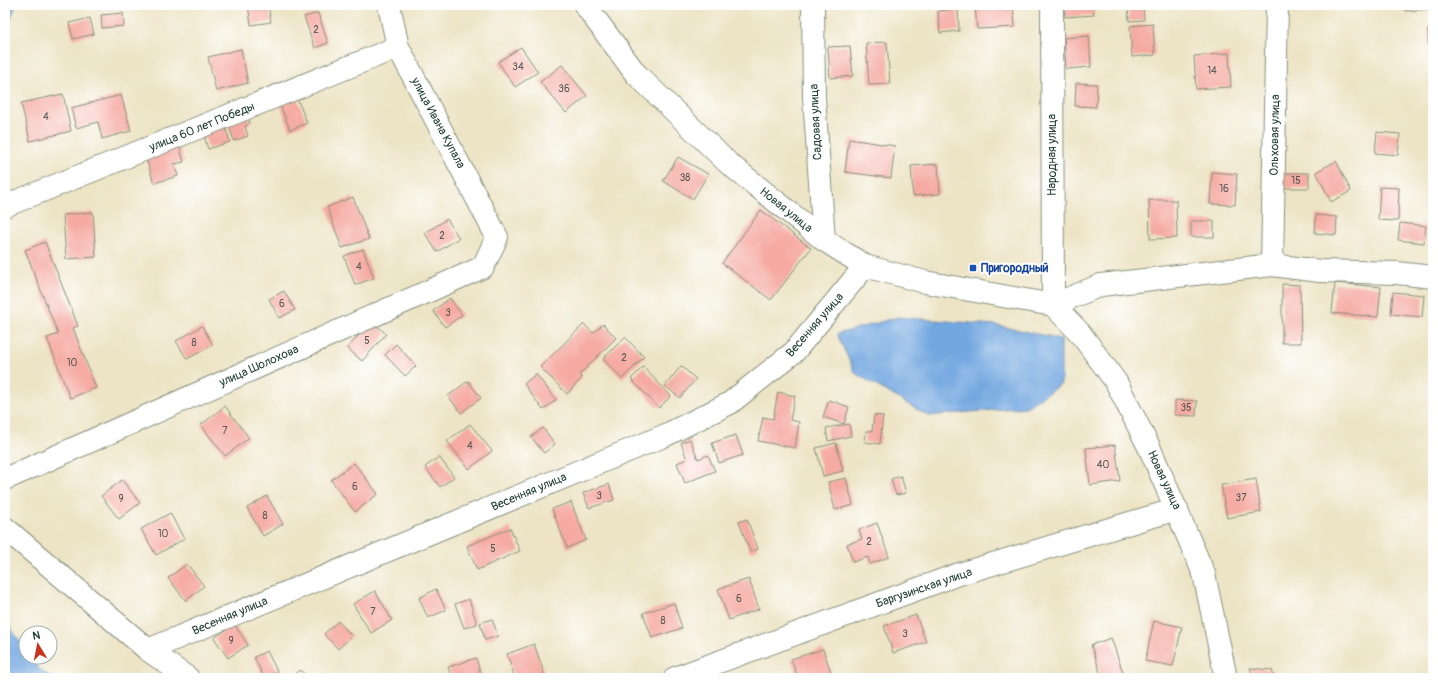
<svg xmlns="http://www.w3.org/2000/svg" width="1438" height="683" font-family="Pangolin,sans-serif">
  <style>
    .water { fill: #73a7e0; stroke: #49728a }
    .building { fill: #f5aaa2 }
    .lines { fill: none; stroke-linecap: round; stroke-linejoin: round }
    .minor-casing { stroke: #86907c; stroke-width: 24 }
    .tertiary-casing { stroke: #86907c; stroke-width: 24 }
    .minor { stroke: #fff; stroke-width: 22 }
    .tertiary { stroke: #fff; stroke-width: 22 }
    .transit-dot { fill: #1a4fb4; stroke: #fff; stroke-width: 1.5 }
    .labels { text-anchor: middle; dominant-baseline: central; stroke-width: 4; stroke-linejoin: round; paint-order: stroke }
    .number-label { font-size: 10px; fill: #545850 }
    .street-label { font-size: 12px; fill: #1f3d34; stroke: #fff }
    .transit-label { font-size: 12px; font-weight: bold; fill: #164399; stroke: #fff; text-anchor: start }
  </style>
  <rect width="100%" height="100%" fill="#fff"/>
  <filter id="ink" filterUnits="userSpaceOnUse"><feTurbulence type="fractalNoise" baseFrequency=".025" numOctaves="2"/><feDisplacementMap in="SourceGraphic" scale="8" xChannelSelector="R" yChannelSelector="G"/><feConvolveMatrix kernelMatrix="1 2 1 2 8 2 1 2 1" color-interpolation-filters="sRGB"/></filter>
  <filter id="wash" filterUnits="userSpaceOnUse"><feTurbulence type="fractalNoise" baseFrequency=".012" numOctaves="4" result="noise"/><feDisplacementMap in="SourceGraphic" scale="16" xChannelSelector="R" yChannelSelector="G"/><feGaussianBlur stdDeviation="0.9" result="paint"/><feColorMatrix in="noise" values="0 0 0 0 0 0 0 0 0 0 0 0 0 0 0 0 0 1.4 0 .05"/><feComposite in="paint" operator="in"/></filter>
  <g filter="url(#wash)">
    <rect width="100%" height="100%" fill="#ede4c5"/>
    <g class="water">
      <polygon points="5,5 16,5 5,35"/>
      <polygon points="898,317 995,325 1061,339 1061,384 1026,407 928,416 855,373 837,334"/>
      <polygon points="5,620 26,650 26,657 31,657 39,669 52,678 5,678"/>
    </g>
    <g id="blocks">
      <g class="building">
        <polygon points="248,5 268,5 271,22 251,25"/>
        <polygon points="975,5 1013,5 1015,27 977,29"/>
        <polygon points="1064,5 1093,5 1094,15 1065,17"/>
        <polygon points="1128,5 1143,5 1144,20 1129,21"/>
        <polygon points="1404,5 1432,5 1432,9 1405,11"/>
        <polygon points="958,9 959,31 940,33 938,11"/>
        <polygon points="123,13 124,26 102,28 101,15"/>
        <polygon points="318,13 328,43 315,48 304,17"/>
        <polygon points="90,18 94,34 73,39 69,23"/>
        <polygon points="1153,24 1155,55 1132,57 1130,26"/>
        <polygon points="1428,29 1433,29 1433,60 1429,61"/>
        <polygon points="1089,36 1091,67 1066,69 1064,38"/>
        <polygon points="887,42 890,84 869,85 866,43"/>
        <polygon points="850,46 853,76 830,78 828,47"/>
        <polygon points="521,47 538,72 515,87 498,62"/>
        <polygon points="241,49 248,83 216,91 208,57"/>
        <polygon points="1229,53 1231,87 1196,89 1194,56"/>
        <polygon points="562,65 587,96 566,113 540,82"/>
        <polygon points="1076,83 1097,84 1096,107 1075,106"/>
        <polygon points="295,93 307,123 290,130 278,100"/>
        <polygon points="63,94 71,131 30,141 21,103"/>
        <polygon points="121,95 131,131 102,139 98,122 76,128 71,108"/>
        <polygon points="247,114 250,123 245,126 248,136 234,141 227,121"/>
        <polygon points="225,125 230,142 208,149 203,132"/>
        <polygon points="1377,132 1400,134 1398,155 1375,153"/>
        <polygon points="849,139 895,146 891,178 845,172"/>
        <polygon points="179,145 184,162 174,164 178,176 154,183 145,155"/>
        <polygon points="678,157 708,174 693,199 663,181"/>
        <polygon points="1336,161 1351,191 1331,202 1316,172"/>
        <polygon points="938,164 940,194 913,196 911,166"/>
        <polygon points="1212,172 1237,174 1235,205 1210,204"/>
        <rect x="1283" y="173" width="26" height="15"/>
        <polygon points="1380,187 1399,188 1398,221 1378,220"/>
        <polygon points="353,197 369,239 342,248 327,207"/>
        <polygon points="1149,200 1176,200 1177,238 1150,239"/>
        <polygon points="761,210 811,248 771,300 722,263"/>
        <polygon points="93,212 96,257 66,259 63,215"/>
        <polygon points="1316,215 1337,217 1336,235 1315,233"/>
        <polygon points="447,219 459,238 437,252 425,233"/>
        <rect x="1191" y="221" width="23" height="16"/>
        <polygon points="1400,223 1426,226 1424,243 1398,240"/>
        <polygon points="45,242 78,326 73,328 96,388 70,398 47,338 58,334 25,250"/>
        <polygon points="363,249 374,278 355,285 344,256"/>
        <polygon points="1335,283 1381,287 1378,317 1332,313"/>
        <polygon points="1282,284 1300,285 1301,343 1282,343"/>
        <polygon points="284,291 295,310 279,318 269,299"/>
        <polygon points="1393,292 1424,295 1422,317 1391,314"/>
        <polygon points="450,298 462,315 445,327 433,311"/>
        <polygon points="372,321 386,334 362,361 347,348"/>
        <polygon points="584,324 593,333 603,324 616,338 579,375 582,378 567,394 540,367"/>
        <polygon points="202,326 213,345 187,359 176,341"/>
        <polygon points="625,337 644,357 622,379 603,359"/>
        <polygon points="396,344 416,366 405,376 385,355"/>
        <polygon points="681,366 696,379 680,398 665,386"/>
        <polygon points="643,367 671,396 659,408 631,379"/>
        <polygon points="536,374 556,400 543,410 524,384"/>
        <polygon points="468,381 481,398 461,413 448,396"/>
        <polygon points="778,392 795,396 790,420 799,422 795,448 758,441 763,417 773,419"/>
        <polygon points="829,400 849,407 844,424 823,417"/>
        <polygon points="1175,400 1197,401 1196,416 1175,415"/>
        <polygon points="225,406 249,438 225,456 201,425"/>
        <polygon points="874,415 883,416 880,444 865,442 866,431 872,431"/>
        <polygon points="470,424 492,451 469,469 447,441"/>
        <polygon points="849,424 851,436 828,441 826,428"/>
        <polygon points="543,428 555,444 544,453 531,437"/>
        <polygon points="736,435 743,455 719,463 712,443"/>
        <polygon points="690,439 698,459 708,455 715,471 685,483 677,463 687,459 681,443"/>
        <polygon points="836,443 843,471 823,476 816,448"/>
        <polygon points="1115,445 1120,481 1090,485 1086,448"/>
        <polygon points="439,457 454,477 440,487 425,467"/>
        <polygon points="354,463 378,494 355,512 331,480"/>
        <polygon points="901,476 906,493 896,495 891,479"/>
        <polygon points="846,478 853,505 835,510 828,482"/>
        <polygon points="1256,479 1261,512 1227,518 1221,485"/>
        <polygon points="122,480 140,503 119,519 101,496"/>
        <polygon points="609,484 614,500 589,508 583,493"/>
        <polygon points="267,496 283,524 263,536 247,508"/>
        <polygon points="571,502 586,540 567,548 552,509"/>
        <polygon points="170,513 184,539 156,555 141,529"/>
        <polygon points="747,519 758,549 750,552 739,522"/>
        <polygon points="877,523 889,557 870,564 868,557 853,562 847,544 862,539 859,530"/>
        <polygon points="510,528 520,551 477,570 467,546"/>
        <polygon points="187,564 204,586 186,601 168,578"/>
        <polygon points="749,579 759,609 729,620 718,589"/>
        <polygon points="436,589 446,610 428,618 419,598"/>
        <polygon points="375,591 392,620 371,633 353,604"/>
        <polygon points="469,599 477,624 464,628 455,604"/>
        <polygon points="674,603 682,628 652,638 643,613"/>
        <polygon points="916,615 926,642 893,653 884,626"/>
        <polygon points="492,619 498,636 485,640 480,623"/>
        <polygon points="338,621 352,636 338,649 324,634"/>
        <polygon points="1154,621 1182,627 1173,666 1145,661"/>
        <polygon points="234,624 248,645 228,658 214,638"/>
        <polygon points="1111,638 1125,678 1102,678 1091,645"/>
        <polygon points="534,644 546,678 515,678 507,654"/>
        <polygon points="823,649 833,678 798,678 791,659"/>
        <polygon points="267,651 277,671 264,678 254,657"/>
        <polygon points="476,658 482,678 452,678 448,667"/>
        <polygon points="1250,668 1272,670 1274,678 1254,678"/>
        <polygon points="300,670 309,678 292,678"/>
      </g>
    </g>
  </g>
  <g filter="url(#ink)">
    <use href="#blocks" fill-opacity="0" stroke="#86907c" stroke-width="1"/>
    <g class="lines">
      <g class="minor-casing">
        <g id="minor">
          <polyline points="813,5 814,97 824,240"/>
          <polyline points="1052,5 1053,305 1101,285 1272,265 1320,271 1397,273 1433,277"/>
          <polyline points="5,206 398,47"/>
          <polyline points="1272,265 1277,5"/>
          <polyline points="5,479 483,267 497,237 398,47 389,5"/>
          <polyline points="5,528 148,650 188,678"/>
          <polyline points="148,650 666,435 730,403 794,352 865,266"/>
          <polyline points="675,678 956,575 1177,509"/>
        </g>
      </g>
      <g class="tertiary-casing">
        <polyline id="tertiary" points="585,5 636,74 728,163 824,240 865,266 925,282 1053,305 1080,333 1116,382 1150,449 1204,574 1226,678"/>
      </g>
      <use href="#minor" class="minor"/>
      <use href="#tertiary" class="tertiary"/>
    </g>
  </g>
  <rect class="transit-dot" x="969" y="264" width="8" height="8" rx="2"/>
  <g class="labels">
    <g class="number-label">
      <text x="316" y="30">2</text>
      <text x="518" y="67">34</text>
      <text x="1212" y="71">14</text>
      <text x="564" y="89">36</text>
      <text x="46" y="117">4</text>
      <text x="685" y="178">38</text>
      <text x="1296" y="181">15</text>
      <text x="1224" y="189">16</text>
      <text x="442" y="236">2</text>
      <text x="359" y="267">4</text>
      <text x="282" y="304">6</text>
      <text x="448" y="313">3</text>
      <text x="367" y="341">5</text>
      <text x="194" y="343">8</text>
      <text x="624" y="358">2</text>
      <text x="72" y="363">10</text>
      <text x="1186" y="408">35</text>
      <text x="225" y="431">7</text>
      <text x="470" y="446">4</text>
      <text x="1103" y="465">40</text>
      <text x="355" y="487">6</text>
      <text x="599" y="496">3</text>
      <text x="1241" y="498">37</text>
      <text x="121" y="499">9</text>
      <text x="265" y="516">8</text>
      <text x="163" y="534">10</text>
      <text x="869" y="542">2</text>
      <text x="493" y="549">5</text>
      <text x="739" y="599">6</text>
      <text x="373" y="612">7</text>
      <text x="663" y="621">8</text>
      <text x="905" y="634">3</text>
      <text x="231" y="641">9</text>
    </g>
    <g class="street-label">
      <text transform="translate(816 122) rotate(-93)">Садовая улица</text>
      <text transform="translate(438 123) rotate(62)">улица Ивана Купала</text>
      <text transform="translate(202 127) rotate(-22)">улица 60 лет Победы</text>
      <text transform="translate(1275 135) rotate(-89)">Ольховая улица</text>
      <text transform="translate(1052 155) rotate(-90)">Народная улица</text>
      <text transform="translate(786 210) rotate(39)">Новая улица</text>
      <text transform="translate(815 325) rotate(-49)">Весенняя улица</text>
      <text transform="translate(259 366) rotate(-24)">улица Шолохова</text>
      <text transform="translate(1164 480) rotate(65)">Новая улица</text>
      <text transform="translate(529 492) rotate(-23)">Весенняя улица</text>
      <text transform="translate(924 588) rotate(-19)">Баргузинская улица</text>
      <text transform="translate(230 616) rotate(-23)">Весенняя улица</text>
    </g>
    <g class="transit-label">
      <text x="981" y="268">Пригородный</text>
    </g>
  </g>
  <rect width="1438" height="683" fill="none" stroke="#fff" stroke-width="20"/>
  <g transform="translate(38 645) rotate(350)"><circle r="19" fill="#ffffff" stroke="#a5b1ae"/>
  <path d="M0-3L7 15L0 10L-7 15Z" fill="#c8321e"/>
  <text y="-6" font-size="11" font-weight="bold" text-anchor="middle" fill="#1f3d34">N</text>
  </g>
</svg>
